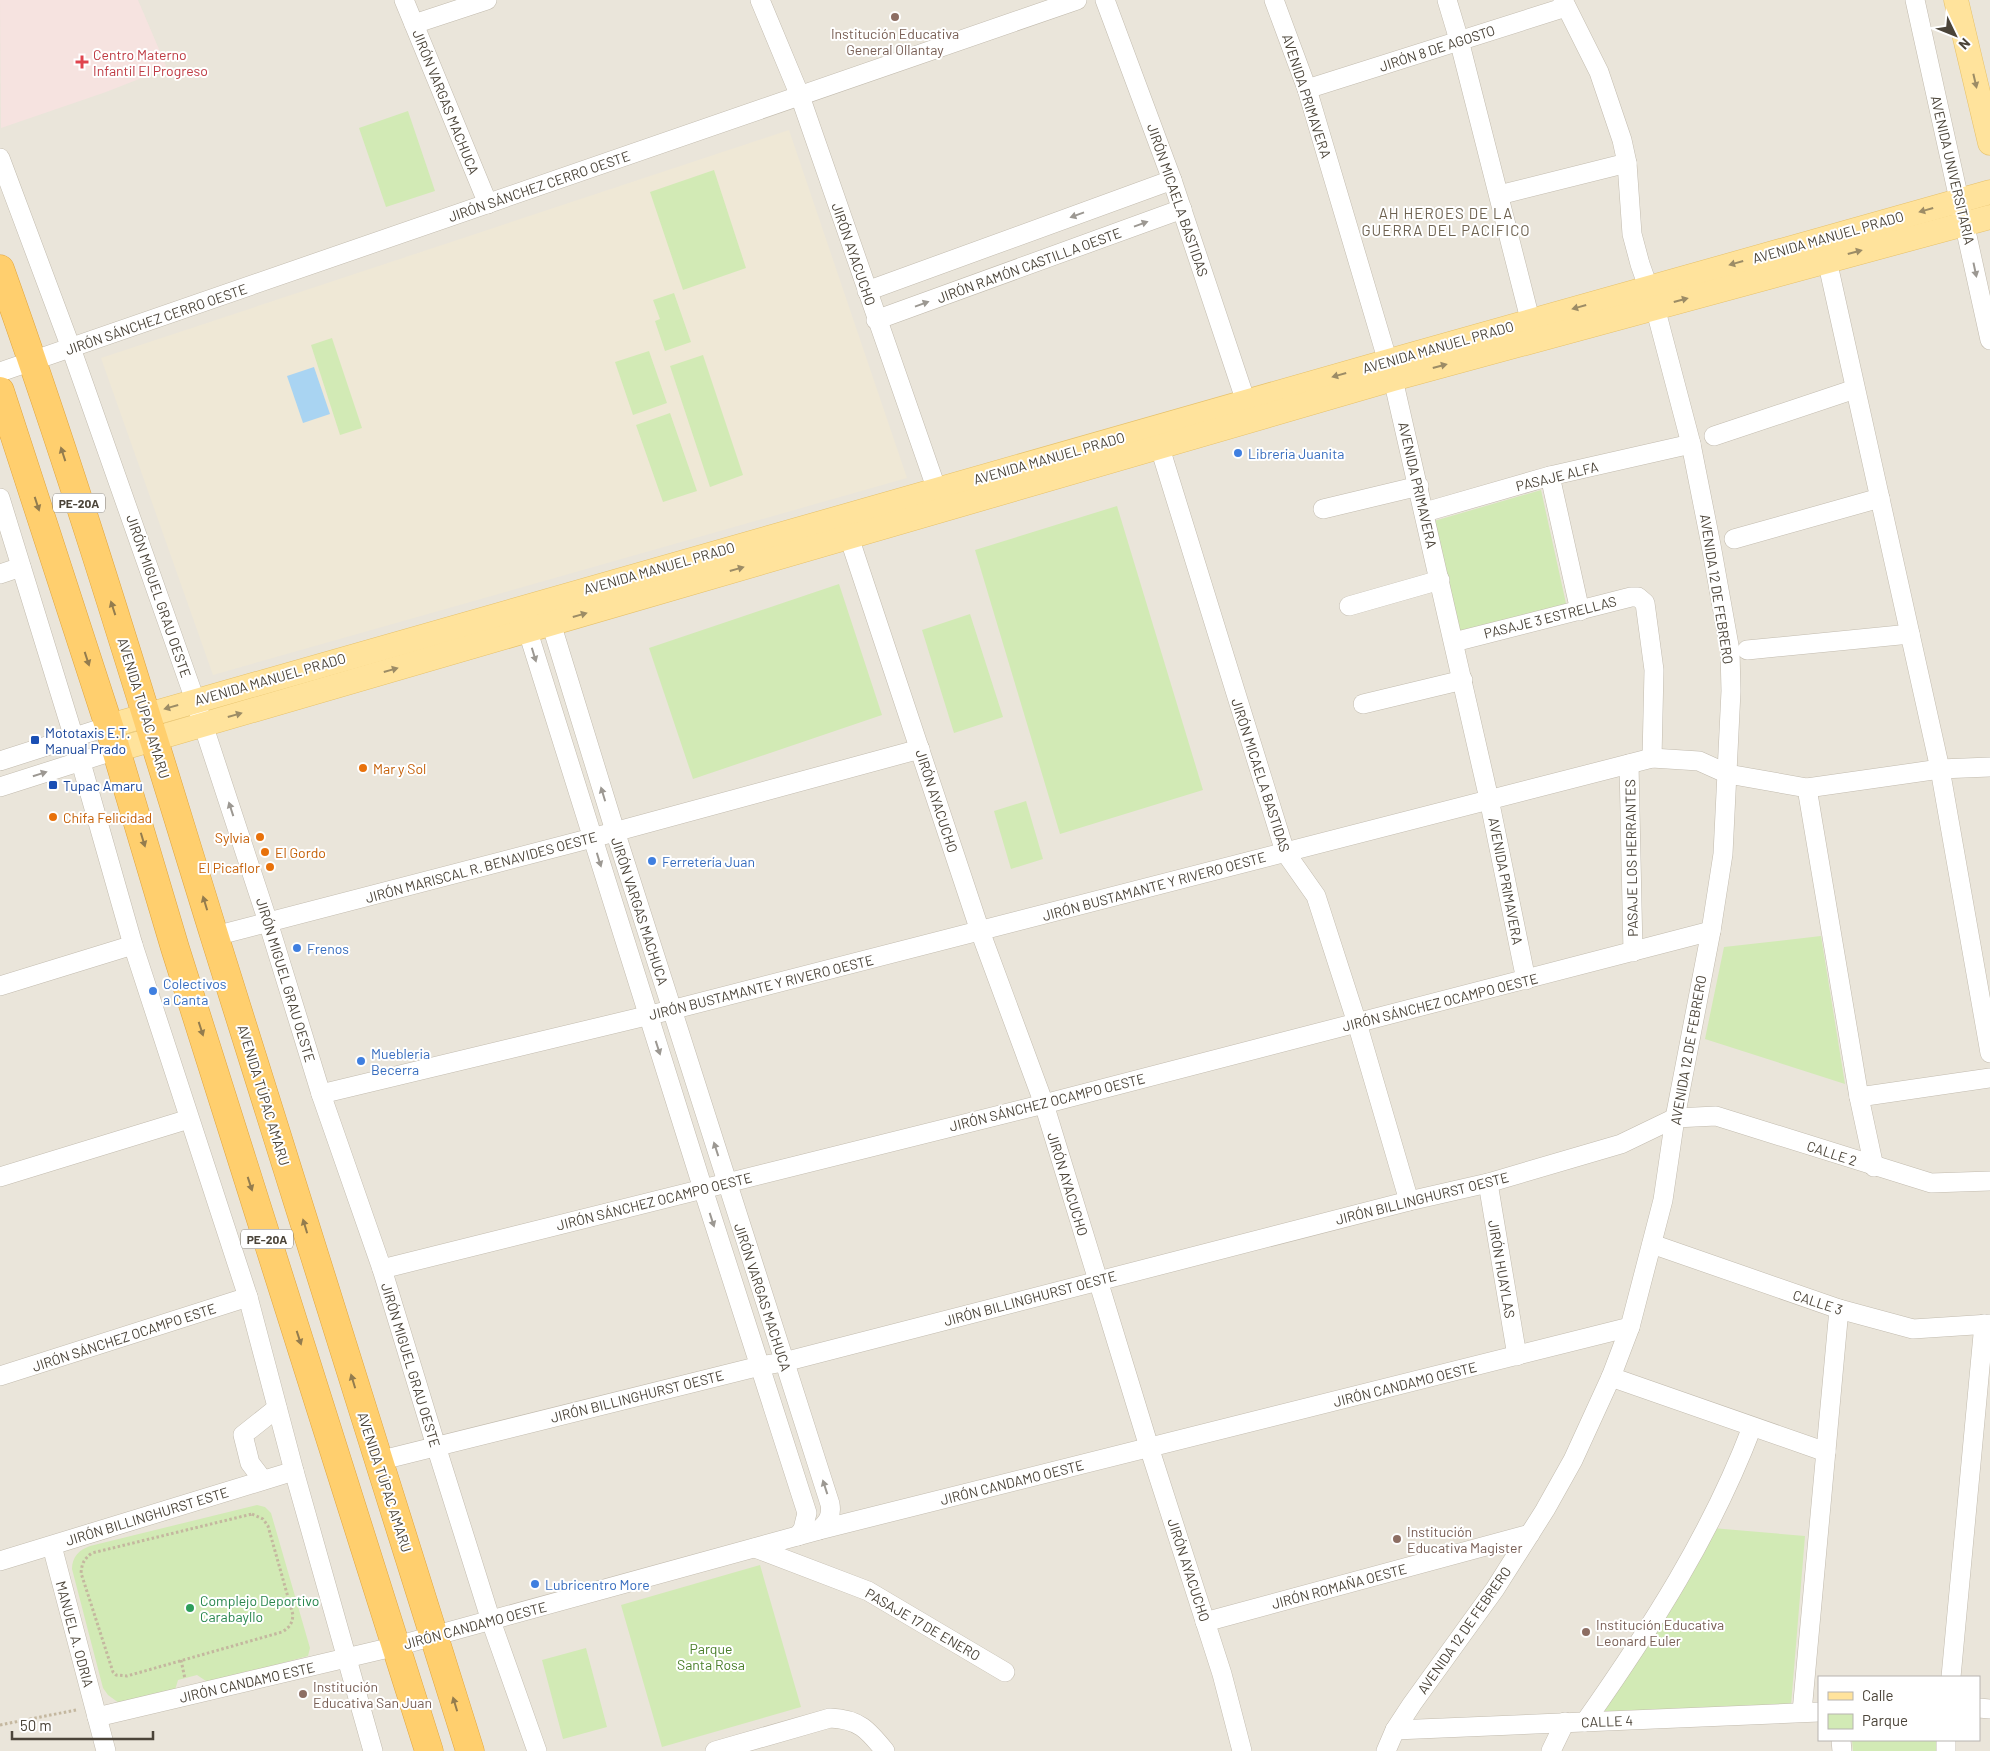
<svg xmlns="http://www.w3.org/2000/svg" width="1990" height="1751" font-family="Barlow,sans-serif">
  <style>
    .residential { fill: #eae5da; fill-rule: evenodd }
    .education { fill: #efe8d6 }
    .medical { fill: #f6e3e0 }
    .green { fill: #d2eab5 }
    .water { fill: #a9d4f2 }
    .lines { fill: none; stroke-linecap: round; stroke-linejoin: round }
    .minor-casing { stroke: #c2bbae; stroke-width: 20 }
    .major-casing { stroke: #e6c16a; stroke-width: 25 }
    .highway-casing { stroke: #e0a43c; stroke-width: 29 }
    .path { stroke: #c4b79f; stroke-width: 3; stroke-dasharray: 2.5 2.5; stroke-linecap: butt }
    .minor { stroke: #fff; stroke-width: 19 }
    .major { stroke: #ffe39c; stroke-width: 24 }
    .highway { stroke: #ffcf6e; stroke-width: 28 }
    .oneway { fill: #9c8c66 }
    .oneway2 { fill: #9c9892 }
    .oneway3 { fill: #937c4e }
    .education-dot { fill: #8d6e63; stroke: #fff; stroke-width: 2 }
    .health-dot { fill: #e0444e; stroke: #fff; stroke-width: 2 }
    .shop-dot { fill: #3f7fe0; stroke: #fff; stroke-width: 2 }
    .transit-dot { fill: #1a4fb4; stroke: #fff; stroke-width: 2 }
    .food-dot { fill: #e8710a; stroke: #fff; stroke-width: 2 }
    .leisure-dot { fill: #2e9e5b; stroke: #fff; stroke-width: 2 }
    .labels { text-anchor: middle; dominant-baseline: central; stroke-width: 4; stroke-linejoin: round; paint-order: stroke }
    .shield { fill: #fff; stroke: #817c74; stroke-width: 1 }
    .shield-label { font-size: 12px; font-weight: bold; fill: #4b4439 }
    .education-label { font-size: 14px; fill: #785e54; stroke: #fff; text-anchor: start }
    .street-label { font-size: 14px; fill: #4b4439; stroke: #fff }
    .health-label { font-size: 14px; fill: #be3a42; stroke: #fff; text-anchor: start }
    .shop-label { font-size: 14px; fill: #366cbe; stroke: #fff; text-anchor: start }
    .transit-label { font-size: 14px; fill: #164399; stroke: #fff; text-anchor: start }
    .food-label { font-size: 14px; fill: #c56008; stroke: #fff; text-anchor: start }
    .leisure-label { font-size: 14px; fill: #27864d; stroke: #fff; text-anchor: start }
    .park-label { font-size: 14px; fill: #4a7f2a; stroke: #fff }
    .neighbourhood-label { font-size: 15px; letter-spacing: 1px; fill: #6e6250; stroke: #fff }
  </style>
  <rect width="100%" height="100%" fill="#f6f3ec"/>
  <path class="residential" d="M 0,0 L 1990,0 L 1990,1751 L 0,1751 ZM 1819,1677 L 1979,1677 L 1979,1740 L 1819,1740 Z"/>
  <polygon class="education" points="789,130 907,478 213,675 101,358"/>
  <polygon class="medical" points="0,0 138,0 167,68 106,92 1,128"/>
  <g class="green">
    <polygon points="408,111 435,191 386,207 359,128"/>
    <polygon points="714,170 746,268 683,290 650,192"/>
    <polygon points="674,293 691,342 665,351 655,321 660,319 653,300"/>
    <polygon points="332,338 362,428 340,435 311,345"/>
    <polygon points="649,351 667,403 633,415 615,362"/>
    <polygon points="703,355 743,475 710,487 670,366"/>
    <polygon points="670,413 697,491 663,502 636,425"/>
    <polygon points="1541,490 1567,608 1457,635 1434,521"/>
    <polygon points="1117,506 1203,790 1060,834 975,550"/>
    <polygon points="839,584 882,715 693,779 649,648"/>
    <polygon points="970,614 1003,717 954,733 922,630"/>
    <polygon points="1026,801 1043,859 1011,869 994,811"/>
    <polygon points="1821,936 1845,1084 1705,1039 1724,947"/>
    <path d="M 257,1505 L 265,1507 L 271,1513 L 310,1648 L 308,1656 L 209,1683 L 197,1675 L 178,1680 L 175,1690 L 119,1703 L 108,1695 L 103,1688 L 72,1569 C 72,1557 79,1550 90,1546 Z"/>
    <polygon points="1712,1528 1805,1536 1791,1705 1599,1712"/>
    <polygon points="760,1565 801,1707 662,1747 621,1605"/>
    <polygon points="586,1648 607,1727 563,1739 542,1660"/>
    <polygon points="1852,1740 1936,1740 1936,1751 1853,1751"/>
  </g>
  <polygon class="water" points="314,367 330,414 303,423 287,376"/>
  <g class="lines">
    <g class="minor-casing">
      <g id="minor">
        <polyline points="404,0 488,204"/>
        <polyline points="760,0 800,96 941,502"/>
        <polyline points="1105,0 1172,180 1246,402"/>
        <polyline points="1274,0 1307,89 1393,379 1489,799 1526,980"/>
        <polyline points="1447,0 1459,40 1534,335"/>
        <polyline points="1915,0 1990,340"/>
        <polyline points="414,24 487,0"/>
        <polyline points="1307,89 1566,7"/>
        <polyline points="0,158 71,348 195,700 268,922 321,1094 382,1269 436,1446 491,1621 537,1751"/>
        <polyline points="1499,195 1627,163"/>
        <polyline points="1827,260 1940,769 1990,1053"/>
        <polyline points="867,291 1172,180"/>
        <polyline points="876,320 1182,209"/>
        <polyline points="0,372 1077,0"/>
        <polyline points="1156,435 1285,852 1316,896 1357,1023 1409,1201"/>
        <polyline points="1714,436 1855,389"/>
        <polyline points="1550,476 1580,611"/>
        <polyline points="0,498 74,738 133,945 248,1297 294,1471 373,1751"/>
        <polyline points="1323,509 1419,486"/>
        <polyline points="1425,512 1550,476 1691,444"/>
        <polyline points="849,537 980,931 1044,1104 1149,1447 1222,1674 1242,1751"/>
        <polyline points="1734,539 1880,498"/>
        <polyline points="0,574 21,567"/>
        <polyline points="1349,606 1440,580"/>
        <path d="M 547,610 L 615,831 L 830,1504 C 832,1516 828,1522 819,1530"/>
        <polyline points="524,619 703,1189 807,1513 803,1529 798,1536"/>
        <polyline points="1454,642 1631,597 1638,597 1645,603 1654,670 1652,758"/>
        <polyline points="1747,650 1910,634"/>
        <polyline points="1363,704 1463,680"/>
        <polyline points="0,761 109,726"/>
        <polyline points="1629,764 1633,952"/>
        <polyline points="0,787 116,750"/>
        <polyline points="1807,788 1859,1097 1874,1167"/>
        <polyline points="215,936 592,838 920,749"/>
        <polyline points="0,986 133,945"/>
        <polyline points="321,1094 671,1010 1652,758 1699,761 1728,774 1807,788 1940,769 1990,767"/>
        <polyline points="1859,1097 1990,1078"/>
        <polyline points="0,1177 189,1119"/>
        <polyline points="1488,1183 1517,1356"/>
        <polyline points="1652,1244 1839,1309 1913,1329 1990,1324"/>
        <polyline points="382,1269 1044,1104 1711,931"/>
        <polyline points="0,1376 248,1297"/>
        <polyline points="1611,1377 1826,1452"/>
        <polyline points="378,1461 760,1366 784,1362 1409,1201 1488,1183 1621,1144 1675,1118 1716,1116 1931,1183 1990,1181"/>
        <polyline points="263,1480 250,1463 243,1435 277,1408"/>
        <polyline points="52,1546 106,1751"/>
        <polyline points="755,1548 868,1591 1005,1672"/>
        <polyline points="0,1561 294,1471"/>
        <polyline points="1205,1622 1530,1534"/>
        <polyline points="1951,1677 1984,1324"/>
        <polyline points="1979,1708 1990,1709"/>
        <polyline points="1802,1712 1839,1309"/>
        <polyline points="97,1717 397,1646 819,1530 1630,1327"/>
        <path d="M 1585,1722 C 1651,1628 1711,1535 1752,1427"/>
        <polyline points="1395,1730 1819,1712"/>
        <polyline points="1841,1740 1842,1751"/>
        <polyline points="1946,1740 1946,1751"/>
        <path d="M 715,1751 L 830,1718 C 859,1719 868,1730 885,1751"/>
        <polyline points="1386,1751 1395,1730 1412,1704 1495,1589 1545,1510 1573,1460 1611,1377 1630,1327 1663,1200 1675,1118 1711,931 1723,854 1731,691 1730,651 1711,545 1691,444 1655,307 1640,264 1632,234 1627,163 1622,140 1599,72 1563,0"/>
        <polyline points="1551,1751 1565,1722"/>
      </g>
    </g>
    <g class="major-casing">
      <g id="major">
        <polyline points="1956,0 1990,143"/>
        <polyline points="109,726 1389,361 1990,192"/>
        <polyline points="116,750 1393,379 1990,217"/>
      </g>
    </g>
    <g class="highway-casing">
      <g id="highway">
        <path d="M 0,269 C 79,490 146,715 215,938 C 300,1210 385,1480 470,1751"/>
        <polyline points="0,391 109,726 175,948 429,1751"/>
      </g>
    </g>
    <g class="path">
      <path d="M 252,1514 L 263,1519 L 268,1526 L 293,1615 C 292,1624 290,1627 282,1632 L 127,1676 L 116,1675 L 113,1672 L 81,1573 C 82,1563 84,1559 92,1553 Z"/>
      <polyline points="181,1660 185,1679"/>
      <polyline points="0,1725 76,1710"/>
    </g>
    <use href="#minor" class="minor"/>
    <use href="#major" class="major"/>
    <use href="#highway" class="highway"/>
  </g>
  <defs><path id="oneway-solid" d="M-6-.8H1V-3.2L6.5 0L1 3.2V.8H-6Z" transform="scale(1.25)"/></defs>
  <g class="oneway">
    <use href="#oneway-solid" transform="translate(1975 81) rotate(77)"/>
    <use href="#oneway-solid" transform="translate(1926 210) rotate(164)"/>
    <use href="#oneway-solid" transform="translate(1855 252) rotate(-15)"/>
    <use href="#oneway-solid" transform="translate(1736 263) rotate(164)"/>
    <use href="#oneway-solid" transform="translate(1681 300) rotate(-15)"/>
    <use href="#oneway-solid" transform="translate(1579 307) rotate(164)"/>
    <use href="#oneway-solid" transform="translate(1440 366) rotate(-15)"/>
    <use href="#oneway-solid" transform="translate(1339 375) rotate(164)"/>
    <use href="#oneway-solid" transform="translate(737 569) rotate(-16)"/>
    <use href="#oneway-solid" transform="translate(580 615) rotate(-16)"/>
    <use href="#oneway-solid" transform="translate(391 670) rotate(-16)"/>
    <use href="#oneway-solid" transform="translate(171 707) rotate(164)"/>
    <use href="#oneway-solid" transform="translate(235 715) rotate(-16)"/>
  </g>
  <g class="oneway2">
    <use href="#oneway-solid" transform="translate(1077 215) rotate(160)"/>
    <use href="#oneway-solid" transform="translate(1141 224) rotate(-20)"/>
    <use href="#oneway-solid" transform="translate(1975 270) rotate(78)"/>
    <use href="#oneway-solid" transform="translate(922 304) rotate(-20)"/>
    <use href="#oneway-solid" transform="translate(534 655) rotate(73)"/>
    <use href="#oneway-solid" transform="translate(40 774) rotate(-18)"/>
    <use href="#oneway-solid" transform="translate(603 794) rotate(-107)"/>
    <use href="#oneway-solid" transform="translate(231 809) rotate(-108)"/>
    <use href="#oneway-solid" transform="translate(599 860) rotate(73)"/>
    <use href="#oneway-solid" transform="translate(658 1048) rotate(72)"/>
    <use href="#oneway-solid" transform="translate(716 1149) rotate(-108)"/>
    <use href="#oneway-solid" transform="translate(712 1220) rotate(72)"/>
    <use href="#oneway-solid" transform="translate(825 1487) rotate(-108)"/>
  </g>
  <g class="oneway3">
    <use href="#oneway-solid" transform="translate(63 454) rotate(-108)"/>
    <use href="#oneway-solid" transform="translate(37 504) rotate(72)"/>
    <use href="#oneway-solid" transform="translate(113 608) rotate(-108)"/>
    <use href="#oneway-solid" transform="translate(87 659) rotate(72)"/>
    <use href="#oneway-solid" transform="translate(143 840) rotate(73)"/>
    <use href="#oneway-solid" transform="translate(205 903) rotate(-107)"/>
    <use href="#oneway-solid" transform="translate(201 1029) rotate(72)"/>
    <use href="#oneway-solid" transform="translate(250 1184) rotate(72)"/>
    <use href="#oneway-solid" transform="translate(305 1226) rotate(-107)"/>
    <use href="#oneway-solid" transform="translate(299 1338) rotate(72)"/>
    <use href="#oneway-solid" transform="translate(353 1381) rotate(-107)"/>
    <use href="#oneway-solid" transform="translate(455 1704) rotate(-107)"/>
  </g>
  <g class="education-dot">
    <circle cx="895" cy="17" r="5"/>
    <circle cx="1397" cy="1539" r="5"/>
    <circle cx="1586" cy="1632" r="5"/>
    <circle cx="303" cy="1694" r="5"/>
  </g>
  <path class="health-dot" d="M79.5 54.5h5v5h5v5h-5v5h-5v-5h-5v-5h5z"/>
  <g class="shop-dot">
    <circle cx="1238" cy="453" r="5"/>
    <circle cx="652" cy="861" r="5"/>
    <circle cx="297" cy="948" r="5"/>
    <circle cx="153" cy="991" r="5"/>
    <circle cx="361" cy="1061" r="5"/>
    <circle cx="535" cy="1584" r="5"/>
  </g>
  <g class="transit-dot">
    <rect x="30" y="735" width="10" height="10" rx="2.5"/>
    <rect x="48" y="780" width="10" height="10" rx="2.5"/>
  </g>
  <g class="food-dot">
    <circle cx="363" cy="768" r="5"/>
    <circle cx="53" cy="817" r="5"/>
    <circle cx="260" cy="837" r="5"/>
    <circle cx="265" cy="852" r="5"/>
    <circle cx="270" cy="867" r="5"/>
  </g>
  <circle class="leisure-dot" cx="190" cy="1608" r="5"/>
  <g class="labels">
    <g class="shield">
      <rect x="53" y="493.5" width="52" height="19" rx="4"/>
      <rect x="241" y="1229.5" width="52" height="19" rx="4"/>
    </g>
    <g class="shield-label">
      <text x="79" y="503">PE-20A</text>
      <text x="267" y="1239">PE-20A</text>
    </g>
    <g class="education-label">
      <text x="895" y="33" text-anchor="middle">Institución Educativa<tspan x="895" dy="16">General Ollantay</tspan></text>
      <text x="1407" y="1531">Institución<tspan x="1407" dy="16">Educativa Magister</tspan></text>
      <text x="1596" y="1624">Institución Educativa<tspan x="1596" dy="16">Leonard Euler</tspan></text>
      <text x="313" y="1686">Institución<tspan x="313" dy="16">Educativa San Juan</tspan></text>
    </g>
    <g class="street-label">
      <text transform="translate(1437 48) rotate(-18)">JIRÓN 8 DE AGOSTO</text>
      <text transform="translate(1307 96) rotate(72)">AVENIDA PRIMAVERA</text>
      <text transform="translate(446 102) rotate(68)">JIRÓN VARGAS MACHUCA</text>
      <text transform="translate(1953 170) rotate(77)">AVENIDA UNIVERSITARIA</text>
      <text transform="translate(539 186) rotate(-19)">JIRÓN SÁNCHEZ CERRO OESTE</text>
      <text transform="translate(1178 200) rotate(71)">JIRÓN MICAELA BASTIDAS</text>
      <text transform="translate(1828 237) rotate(-16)">AVENIDA MANUEL PRADO</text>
      <text transform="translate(854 254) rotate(71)">JIRÓN AYACUCHO</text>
      <text transform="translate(1029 265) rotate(-20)">JIRÓN RAMÓN CASTILLA OESTE</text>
      <text transform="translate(156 319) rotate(-19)">JIRÓN SÁNCHEZ CERRO OESTE</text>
      <text transform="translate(1438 347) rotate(-16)">AVENIDA MANUEL PRADO</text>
      <text transform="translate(1049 458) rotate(-16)">AVENIDA MANUEL PRADO</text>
      <text transform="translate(1557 476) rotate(-14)">PASAJE ALFA</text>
      <text transform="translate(1418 485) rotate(77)">AVENIDA PRIMAVERA</text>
      <text transform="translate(659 568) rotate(-16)">AVENIDA MANUEL PRADO</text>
      <text transform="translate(1717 589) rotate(81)">AVENIDA 12 DE FEBRERO</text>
      <text transform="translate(159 596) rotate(71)">JIRÓN MIGUEL GRAU OESTE</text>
      <text transform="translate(1550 617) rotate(-14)">PASAJE 3 ESTRELLAS</text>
      <text transform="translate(270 679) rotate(-16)">AVENIDA MANUEL PRADO</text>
      <text transform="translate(144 708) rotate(73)">AVENIDA TÚPAC AMARU</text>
      <text transform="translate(1261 775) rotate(72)">JIRÓN MICAELA BASTIDAS</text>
      <text transform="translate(937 801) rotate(72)">JIRÓN AYACUCHO</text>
      <text transform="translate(1631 858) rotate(-91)">PASAJE LOS HERRANTES</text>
      <text transform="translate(481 867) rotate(-15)">JIRÓN MARISCAL R. BENAVIDES OESTE</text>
      <text transform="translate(1506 881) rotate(79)">AVENIDA PRIMAVERA</text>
      <text transform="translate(1154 886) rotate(-15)">JIRÓN BUSTAMANTE Y RIVERO OESTE</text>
      <text transform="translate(640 911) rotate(72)">JIRÓN VARGAS MACHUCA</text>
      <text transform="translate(286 980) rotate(73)">JIRÓN MIGUEL GRAU OESTE</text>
      <text transform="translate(761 987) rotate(-14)">JIRÓN BUSTAMANTE Y RIVERO OESTE</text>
      <text transform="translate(1440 1002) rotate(-14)">JIRÓN SÁNCHEZ OCAMPO OESTE</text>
      <text transform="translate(1688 1050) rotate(-80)">AVENIDA 12 DE FEBRERO</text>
      <text transform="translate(264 1095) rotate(73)">AVENIDA TÚPAC AMARU</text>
      <text transform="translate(1047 1102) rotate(-14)">JIRÓN SÁNCHEZ OCAMPO OESTE</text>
      <text transform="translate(1832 1153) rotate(18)">CALLE 2</text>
      <text transform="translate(1068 1184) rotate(73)">JIRÓN AYACUCHO</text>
      <text transform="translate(1422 1198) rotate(-14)">JIRÓN BILLINGHURST OESTE</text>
      <text transform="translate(654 1201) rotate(-14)">JIRÓN SÁNCHEZ OCAMPO OESTE</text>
      <text transform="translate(1502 1269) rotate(80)">JIRÓN HUAYLAS</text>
      <text transform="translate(763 1297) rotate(72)">JIRÓN VARGAS MACHUCA</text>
      <text transform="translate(1030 1298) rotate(-15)">JIRÓN BILLINGHURST OESTE</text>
      <text transform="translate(1818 1302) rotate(18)">CALLE 3</text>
      <text transform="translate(124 1337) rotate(-18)">JIRÓN SÁNCHEZ OCAMPO ESTE</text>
      <text transform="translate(411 1365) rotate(73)">JIRÓN MIGUEL GRAU OESTE</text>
      <text transform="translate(1405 1384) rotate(-14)">JIRÓN CANDAMO OESTE</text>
      <text transform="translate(637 1396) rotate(-14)">JIRÓN BILLINGHURST OESTE</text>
      <text transform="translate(385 1482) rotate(72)">AVENIDA TÚPAC AMARU</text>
      <text transform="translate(1012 1482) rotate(-14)">JIRÓN CANDAMO OESTE</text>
      <text transform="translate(147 1516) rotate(-17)">JIRÓN BILLINGHURST ESTE</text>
      <text transform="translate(1189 1570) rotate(72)">JIRÓN AYACUCHO</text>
      <text transform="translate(1339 1586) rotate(-15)">JIRÓN ROMAÑA OESTE</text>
      <text transform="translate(923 1624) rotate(30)">PASAJE 17 DE ENERO</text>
      <text transform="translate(475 1625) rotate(-15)">JIRÓN CANDAMO OESTE</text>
      <text transform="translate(1464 1630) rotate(-55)">AVENIDA 12 DE FEBRERO</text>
      <text transform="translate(75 1634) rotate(75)">MANUEL A. ODRIA</text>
      <text transform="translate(247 1682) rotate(-13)">JIRÓN CANDAMO ESTE</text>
      <text transform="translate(1607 1721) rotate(-2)">CALLE 4</text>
    </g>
    <g class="health-label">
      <text x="93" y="54">Centro Materno<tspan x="93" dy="16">Infantil El Progreso</tspan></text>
    </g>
    <g class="shop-label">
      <text x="1248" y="453">Libreria Juanita</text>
      <text x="662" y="861">Ferretería Juan</text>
      <text x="307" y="948">Frenos</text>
      <text x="163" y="983">Colectivos<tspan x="163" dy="16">a Canta</tspan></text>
      <text x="371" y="1053">Muebleria<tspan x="371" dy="16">Becerra</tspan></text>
      <text x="545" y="1584">Lubricentro More</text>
    </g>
    <g class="transit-label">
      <text x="45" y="732">Mototaxis E.T.<tspan x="45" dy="16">Manual Prado</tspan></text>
      <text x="63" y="785">Tupac Amaru</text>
    </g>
    <g class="food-label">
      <text x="373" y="768">Mar y Sol</text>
      <text x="63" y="817">Chifa Felicidad</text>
      <text x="250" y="837" text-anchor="end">Sylvia</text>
      <text x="275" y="852">El Gordo</text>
      <text x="260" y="867" text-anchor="end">El Picaflor</text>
    </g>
    <g class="leisure-label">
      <text x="200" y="1600">Complejo Deportivo<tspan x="200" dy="16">Carabayllo</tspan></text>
    </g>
    <g class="park-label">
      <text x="711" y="1648">Parque<tspan x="711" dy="16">Santa Rosa</tspan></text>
    </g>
    <g class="neighbourhood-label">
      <text x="1446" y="213">AH HEROES DE LA<tspan x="1446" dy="17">GUERRA DEL PACIFICO</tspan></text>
    </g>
  </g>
  <rect x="1818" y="1676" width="162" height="65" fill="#ffffff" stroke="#b7b4b0"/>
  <rect x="1828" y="1692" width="25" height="8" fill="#ffe39c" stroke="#b7b4b0"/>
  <text x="1862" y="1701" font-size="15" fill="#4b4439">Calle</text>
  <rect x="1828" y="1714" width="25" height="15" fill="#d2eab5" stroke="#b7b4b0"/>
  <text x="1862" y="1726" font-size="15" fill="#4b4439">Parque</text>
  <g transform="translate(1955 35) rotate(133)" stroke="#ffffff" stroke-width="4" paint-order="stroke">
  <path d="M0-4L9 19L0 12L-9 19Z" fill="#4b4439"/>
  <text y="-8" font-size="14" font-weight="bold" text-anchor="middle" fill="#4b4439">N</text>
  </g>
  <path d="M12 1731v8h141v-8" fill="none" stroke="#4b4439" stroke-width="2.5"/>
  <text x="20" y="1731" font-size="15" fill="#4b4439" stroke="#ffffff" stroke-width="4" paint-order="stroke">50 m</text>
</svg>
